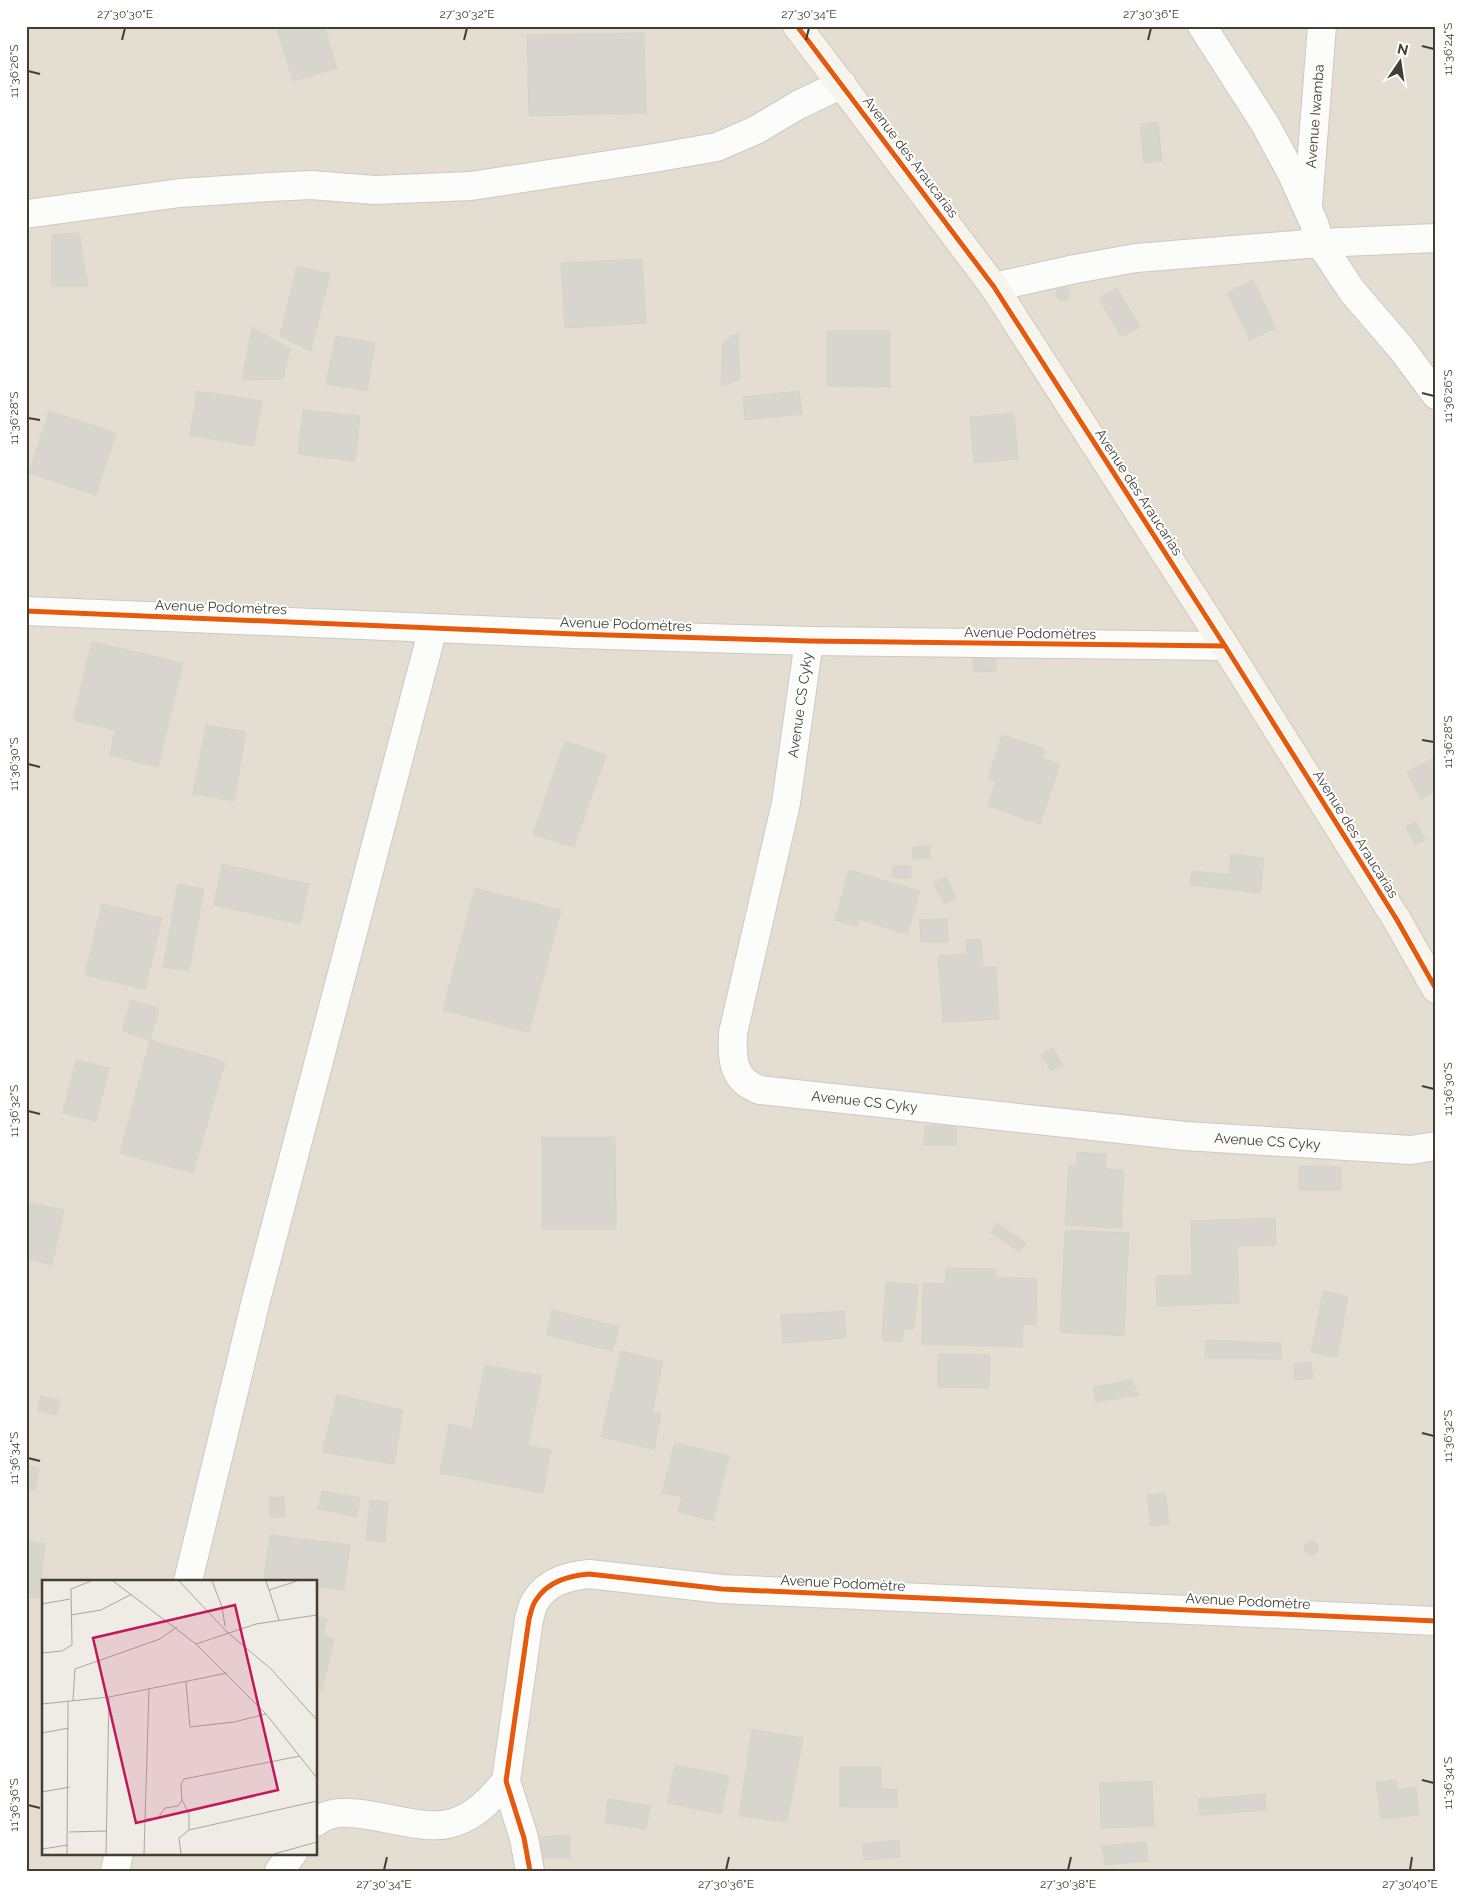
<svg xmlns="http://www.w3.org/2000/svg" width="1462" height="1897" viewBox="0 0 1462 1897" font-family="Raleway,sans-serif">
<rect width="100%" height="100%" fill="#eeece4"/>
<path fill="#e3ded1" fill-rule="evenodd" d="M26,26H1436V1871H26ZM44,1581H316V1853H44Z"/>
<path fill="#d7d5cd" stroke="#d6d3cb" d="M276,26H324L337,68L293,81Z
M644,33L646,113L529,116L527,35Z
M1158,122L1162,161L1144,163L1140,124Z
M79,233L88,286H52V235Z
M642,259L646,323L565,328L561,263Z
M297,266L330,274L311,351L280,336Z
M1253,280L1276,328L1250,340L1227,293Z
M1056 294a7 7 0 1 1 14 0a7 7 0 1 1-14 0Z
M1117,288L1140,327L1121,337L1099,298Z
M252,327L290,349L283,379L242,380Z
M827,331H890V387L827,386Z
M738,333L740,379L721,386L723,342Z
M336,336L375,343L367,391L326,384Z
M197,391L262,401L254,446L190,435Z
M799,391L802,414L745,420L743,397Z
M303,410L360,416L355,461L298,454Z
M49,411L116,433L96,495L29,473Z
M1014,413L1018,459L974,463L970,417Z
M92,642L183,663L158,767L110,755L115,730L73,720Z
M995,655L996,671L974,672L973,657Z
M206,725L246,732L234,801L193,794Z
M1002,735L1045,749L1042,758L1060,764L1040,824L988,806L996,781L988,778Z
M565,741L606,755L574,847L533,834Z
M1436,757V791L1421,799L1407,772Z
M1416,822L1425,840L1415,844L1406,827Z
M930,846V858L913,859V847Z
M1231,854L1264,858L1260,893L1190,885L1192,871L1229,875Z
M222,864L309,884L300,924L214,905Z
M893,866H911V878H892Z
M849,870L920,891L907,934L859,919L857,926L835,920Z
M946,877L956,897L944,904L934,884Z
M178,884L204,889L189,971L163,967Z
M475,888L561,910L529,1032L443,1010Z
M102,904L162,918L145,989L85,975Z
M947,919L948,942H921L920,920Z
M981,939L983,967H996L999,1019L943,1022L938,956L967,954L966,940Z
M131,1000L159,1009L150,1040L122,1031Z
M150,1040L225,1062L193,1173L120,1153Z
M1053,1048L1063,1065L1051,1071L1041,1055Z
M76,1060L109,1068L96,1121L63,1113Z
M925,1126H956V1145H924Z
M542,1137H615L616,1229H542Z
M1077,1152L1106,1154V1169L1124,1170L1121,1228L1065,1225L1069,1165L1076,1166Z
M1299,1166L1341,1167V1190H1299Z
M26,1202L64,1210L52,1265L26,1259Z
M1275,1218L1276,1245L1237,1246L1239,1303L1157,1306L1156,1276L1192,1275L1191,1221Z
M997,1223L1026,1243L1020,1252L991,1233Z
M1065,1230L1129,1233L1124,1336L1060,1332Z
M946,1268L996,1269L995,1277L1037,1279L1036,1325L1023,1324L1022,1347L922,1344L923,1283L946,1284Z
M886,1282L918,1285L914,1329H904L902,1342L882,1340Z
M1323,1291L1348,1296L1337,1357L1311,1352Z
M552,1310L619,1327L613,1351L546,1335Z
M844,1311L846,1338L783,1343L781,1315Z
M1206,1340L1281,1343V1359L1205,1358Z
M621,1351L663,1361L652,1412L661,1414L654,1449L601,1437Z
M938,1354L990,1355L989,1388L938,1387Z
M1311,1362L1313,1378L1295,1380L1294,1364Z
M485,1365L542,1376L528,1446L551,1450L543,1493L440,1473L449,1424L472,1429Z
M1132,1380L1138,1395L1096,1402L1093,1387Z
M337,1395L403,1410L394,1464L322,1452Z
M41,1396L60,1400L56,1415L37,1410Z
M675,1443L729,1456L713,1521L678,1512L682,1497L662,1493Z
M26,1465L39,1468L35,1490L26,1488Z
M322,1491L360,1498L357,1517L318,1509Z
M1165,1493L1169,1524L1151,1526L1147,1495Z
M269,1497H284L285,1517H270Z
M370,1500L388,1502L385,1542L366,1540Z
M270,1535L350,1545L344,1590L316,1587V1581L264,1580Z
M26,1541L45,1544L39,1598L26,1597Z
M1304 1548a7 7 0 1 1 14 0a7 7 0 1 1-14 0Z
M316,1616L327,1619L323,1636L334,1639L322,1690L316,1689Z
M752,1729L803,1738L787,1822L739,1816Z
M675,1765L729,1776L721,1814L667,1803Z
M840,1767H881V1789H897V1807H840Z
M1396,1780L1397,1789L1416,1787L1419,1815L1381,1819L1376,1782Z
M1152,1781L1154,1826L1101,1828L1100,1783Z
M1265,1794L1266,1810L1200,1815L1198,1799Z
M608,1799L650,1806L646,1829L605,1823Z
M570,1835V1858H538L540,1837Z
M899,1840L900,1857L864,1860L863,1844Z
M1146,1842L1148,1861L1105,1865L1102,1846Z"/>
<g fill="none" stroke-linecap="round" stroke-linejoin="round">
<defs>
<g id="street">
<path d="M1202,26L1265,124L1292,174L1314,223L1320,243L1352,291L1401,348L1436,395"/>
<path id="s1" d="M1308,204L1322,26"/>
<path d="M26,214L180,193L270,187L311,185L375,190L471,186L654,158L717,147L756,130L798,105L842,84"/>
<path d="M994,287L1075,269L1136,258L1320,243L1436,238"/>
<path d="M26,611L575,634L809,641L1225,646"/>
<path id="s2" d="M809,641L786,803L733,1033C732,1060 732,1080 760,1090L1185,1136L1411,1150L1436,1146"/>
<path d="M188,1581L256,1300L433,628"/>
<path d="M316,1822C346,1796 415,1835 452,1823C475,1817 492,1798 506,1781"/>
<path d="M115,1871L119,1853"/>
<path d="M279,1871L293,1853"/>
<path d="M530,1871L524,1838L506,1781L529,1619C531,1613 532,1605 536,1600C548,1581 569,1576 589,1574L722,1589L1436,1621"/>
</g>
<path id="secondary" d="M797,26L994,287L1225,646L1397,920L1436,989"/>
</defs>
<use href="#street" stroke="#ccc9c2" stroke-width="30"/>
<use href="#secondary" stroke="#cdc9bb" stroke-width="30"/>
<use href="#street" stroke="#fcfcfb" stroke-width="28"/>
<use href="#secondary" stroke="#f6f4ec" stroke-width="28"/>
<defs>
<path id="cycleway" d="M797,26L994,287L1225,646L1397,920L1436,989
M26,611L575,634L809,641L1225,646
M530,1871L524,1838L506,1781L529,1619C531,1613 532,1605 536,1600C548,1581 569,1576 589,1574L722,1589L1436,1621"/>
</defs>
<use href="#cycleway" stroke="#fff" stroke-width="8"/>
<use href="#cycleway" stroke="#e8590c" stroke-width="5"/>
</g>
<path fill="none" stroke="#433d32" stroke-width="2" d="M122,40L125,28M464,40L467,28M806,40L809,28M1148,40L1151,28M1422,46L1434,49M28,71L40,74M1422,393L1434,396M28,418L40,420M1422,740L1434,742M28,764L40,767M1422,1086L1434,1089M28,1111L40,1114M1422,1433L1434,1436M28,1458L40,1461M1422,1780L1434,1783M28,1805L40,1808M384,1870L387,1857M726,1870L729,1857M1068,1870L1071,1857M1410,1870L1412,1857"/>
<g text-anchor="middle" stroke-width="4" stroke-linejoin="round" paint-order="stroke">
<g font-size="14" fill="#433d32" stroke="#fff">
<text dy="5" stroke="none"><textPath href="#s1" startOffset="88">Avenue Iwamba</textPath></text>
<text transform="translate(911 157) rotate(53)" y="5">Avenue des Araucarias</text>
<text transform="translate(1139 492) rotate(57)" y="5">Avenue des Araucarias</text>
<text transform="translate(221 607) rotate(2)" y="5">Avenue Podomètres</text>
<text transform="translate(626 624) rotate(2)" y="5">Avenue Podomètres</text>
<text transform="translate(1030 633) rotate(1)" y="5">Avenue Podomètres</text>
<text transform="translate(800 705) rotate(-82)" y="5">Avenue CS Cyky</text>
<text transform="translate(1356 834) rotate(58)" y="5">Avenue des Araucarias</text>
<text dy="5" stroke="none"><textPath href="#s2" startOffset="574">Avenue CS Cyky</textPath></text>
<text dy="5" stroke="none"><textPath href="#s2" startOffset="979">Avenue CS Cyky</textPath></text>
<text transform="translate(843 1583) rotate(3)" y="5">Avenue Podomètre</text>
<text transform="translate(1248 1601) rotate(3)" y="5">Avenue Podomètre</text>
</g>
</g>
<g transform="translate(42 1580)">
<rect width="275" height="275" fill="#eeece4"/>
<path fill="none" stroke="#aaa69d" stroke-width="1" d="M71,1L154,64L224,134L275,198M137,1L185,52L229,89L275,140M170,1L180,27L183,46M224,1L237,40M227,10L255,1M0,24L28,19M29,35L59,30L90,14M154,64L214,44L275,35M0,73L20,71L30,65L29,9L49,1M144,102L148,147L192,142L224,134M31,121L33,89L118,59L135,47M0,124L67,117L185,93M0,153L27,148M0,212L28,207M104,239L116,238L123,228L136,226L140,220M147,250V234L140,220L139,204L142,199L258,176M27,252L65,251M0,269L26,265M25,274L26,122M64,274L67,117M102,274L107,109M139,274L137,258L147,250L275,221M232,274L275,262"/>
<path fill="#c2185b" fill-opacity="0.15" stroke="#c2185b" stroke-width="2.5" d="M193,25L236,210L94,243L51,58Z"/>
<rect width="275" height="275" fill="none" stroke="#433d32" stroke-width="2.5"/>
</g>
<rect width="1462" height="1897" fill="none" stroke="#ffffff" stroke-width="55"/>
<g transform="translate(1400 62) rotate(13)" stroke="#ffffff" stroke-width="4" paint-order="stroke">
<path d="M0-4L9 19L0 12L-9 19Z" fill="#433d32"/>
<text y="-8" font-size="14" font-weight="bold" text-anchor="middle" fill="#433d32">N</text>
</g>
<rect x="28" y="28" width="1406" height="1842" fill="none" stroke="#433d32" stroke-width="2"/>
<g font-size="12" text-anchor="middle" fill="#433d32">
<text x="125" y="18">27°30'30"E</text>
<text x="467" y="18">27°30'32"E</text>
<text x="809" y="18">27°30'34"E</text>
<text x="1151" y="18">27°30'36"E</text>
<text transform="translate(1448 49) rotate(-90)" y="4">11°36'24"S</text>
<text transform="translate(14 71) rotate(-90)" y="4">11°36'26"S</text>
<text transform="translate(1448 396) rotate(-90)" y="4">11°36'26"S</text>
<text transform="translate(14 418) rotate(-90)" y="4">11°36'28"S</text>
<text transform="translate(1448 742) rotate(-90)" y="4">11°36'28"S</text>
<text transform="translate(14 764) rotate(-90)" y="4">11°36'30"S</text>
<text transform="translate(1448 1089) rotate(-90)" y="4">11°36'30"S</text>
<text transform="translate(14 1111) rotate(-90)" y="4">11°36'32"S</text>
<text transform="translate(1448 1436) rotate(-90)" y="4">11°36'32"S</text>
<text transform="translate(14 1458) rotate(-90)" y="4">11°36'34"S</text>
<text transform="translate(1448 1783) rotate(-90)" y="4">11°36'34"S</text>
<text transform="translate(14 1805) rotate(-90)" y="4">11°36'36"S</text>
<text x="384" y="1888">27°30'34"E</text>
<text x="726" y="1888">27°30'36"E</text>
<text x="1068" y="1888">27°30'38"E</text>
<text x="1410" y="1888">27°30'40"E</text>
</g>
</svg>
